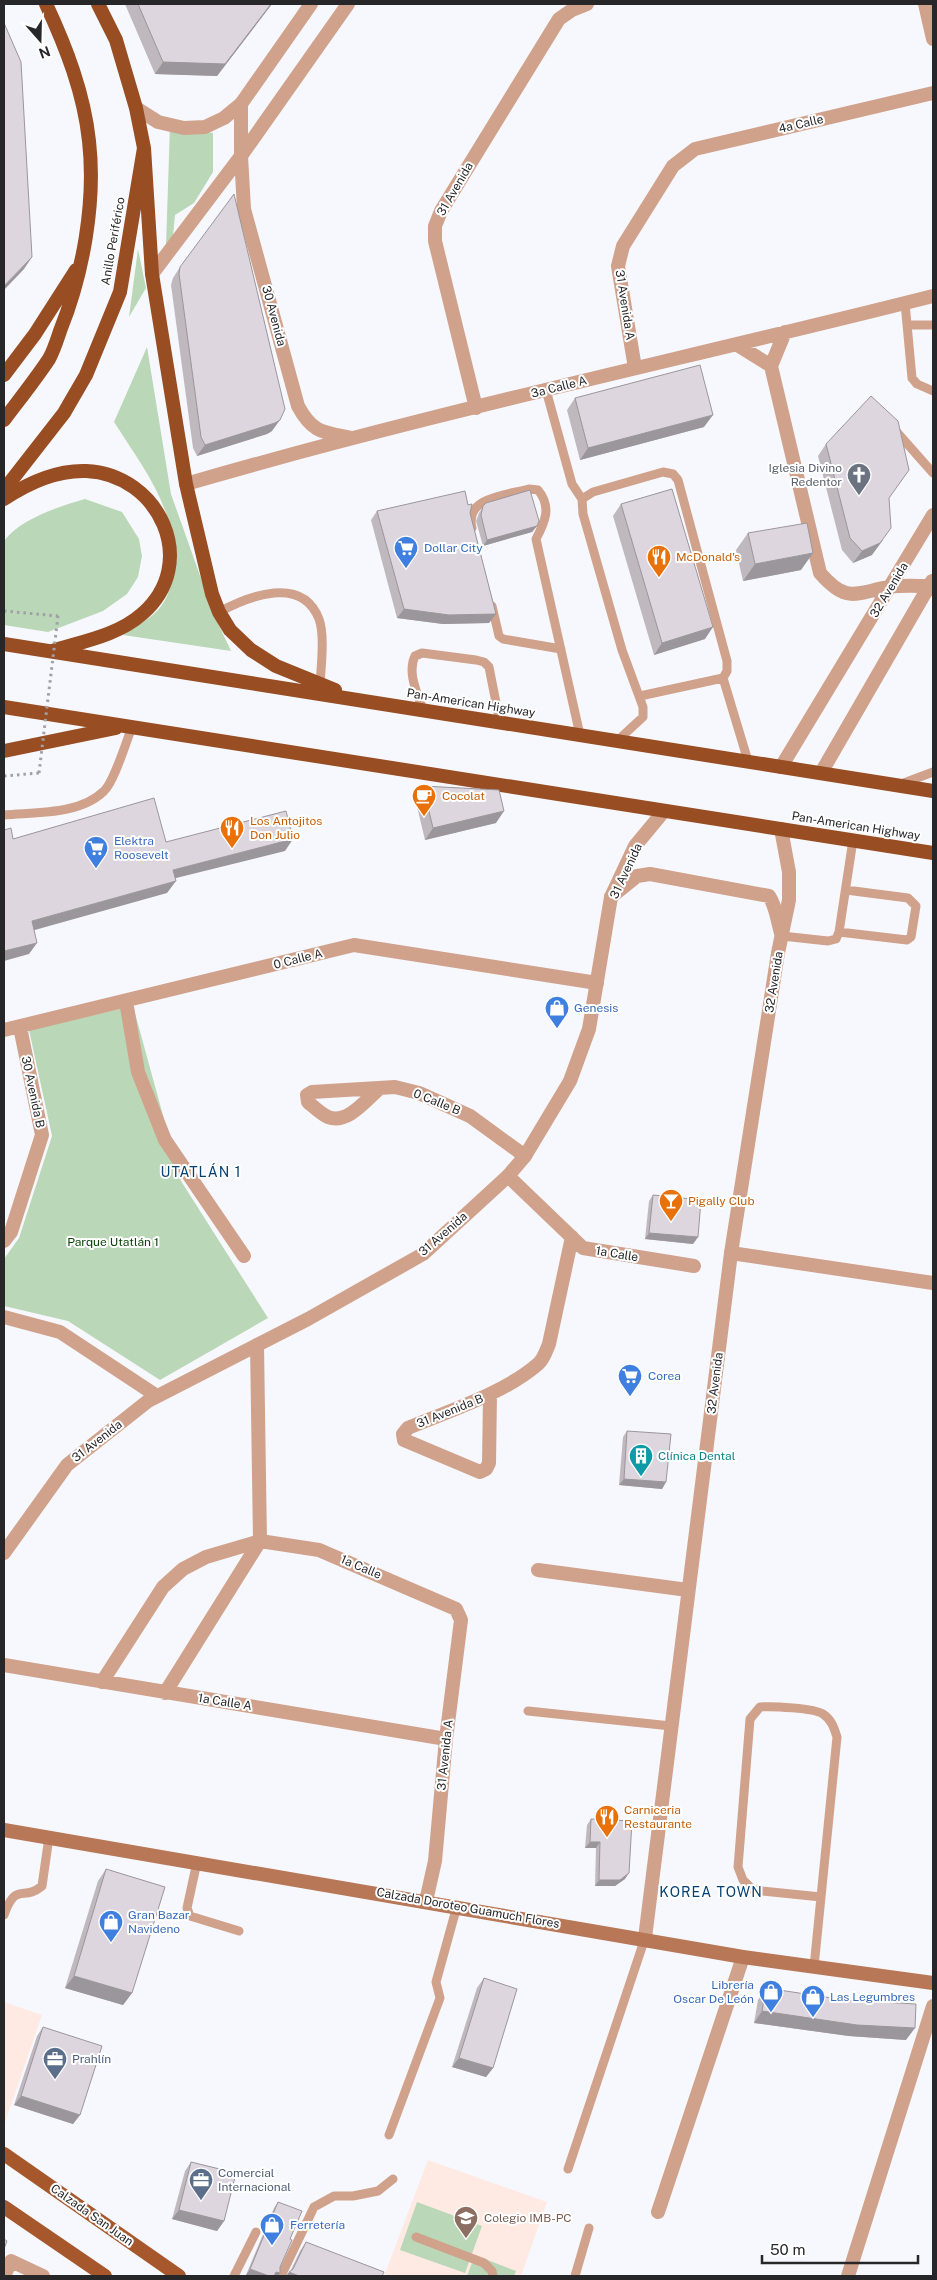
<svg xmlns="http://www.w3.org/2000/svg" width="937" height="2280" viewBox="0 0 937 2280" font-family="'Public Sans',sans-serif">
<rect width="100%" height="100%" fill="#f7f8fe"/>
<path fill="#feeae2" d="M4,2002L42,2015L5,2123L4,2122Z
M428,2160L547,2202L521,2276H384Z"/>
<path fill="#bad7b7" d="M170,125L213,133V172L194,203L175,215L173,236L166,246Z
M138,249L146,288L129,317Z
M147,347L171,494L214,615L231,651L123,635C134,627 149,620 158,610C168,599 171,587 173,572C180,513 144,469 114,422Z
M85,499L122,512L139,539L142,556L138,577L127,594L103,611L48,632L4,625V541C20,519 60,506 85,499Z
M133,1006L181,1181L268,1318L160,1380L68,1321L4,1306V1259L19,1238L52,1136L29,1030Z
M417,2202L482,2226L465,2273L400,2250Z
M475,2255L516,2271L514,2276H467Z"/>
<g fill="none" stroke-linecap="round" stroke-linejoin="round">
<path stroke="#a0a0a5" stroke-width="3" stroke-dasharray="2.5 4" stroke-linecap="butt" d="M4,611L58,616
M4,776L39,773"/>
<path stroke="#d0a28c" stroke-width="9" d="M905,303L912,378L917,384L933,391
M907,325H933
M546,390L572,484L582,499
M895,430L933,473
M472,528C464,497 507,495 529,489L538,490C552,507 545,522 536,539L580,735
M492,606L499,636L503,639L561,649
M219,612C249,596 302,575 319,619C325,635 321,667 320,685
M640,696L723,678
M423,710C417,693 407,672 415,656L422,653L476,660L484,662L489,667L500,723
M617,741L643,717V707L622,650L583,514L582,499L593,492L663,472L673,474L678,480L727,661V671L723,678L748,761
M901,784L933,772
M4,815C35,812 80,815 104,791C114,782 126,742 132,727
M839,932L907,940L911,937L916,906L908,898L846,890
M782,936L828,941L836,939L839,932L853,840
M528,1711L671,1726
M197,1862L187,1908L190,1916L239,1931
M4,1915C16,1881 23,1902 42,1886L49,1837
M814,1967L837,1737C834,1728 832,1720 823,1714C814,1708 772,1706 760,1707L750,1719L738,1867L743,1880L753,1890L821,1897
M389,2135L440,1998L436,1982L457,1906
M568,2169L645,1938
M416,2237L484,2263L492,2271L493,2276
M234,2276L256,2232
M281,2276L314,2207L334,2196H353L378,2191L393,2179
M575,2276L589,2228"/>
<path stroke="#d0a28c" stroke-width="14" d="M925,4L933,39
M241,104V156L244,209L298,406C313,434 324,432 352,438
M785,332L771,366L820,573C847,604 855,593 889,587C902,585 916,586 928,586L933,589
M736,344L771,366
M635,368L618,266L623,246L673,166L695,149L933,93
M476,408L435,241V226L441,211L559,19L572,10L587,4
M186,484C433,412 684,359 933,296
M781,767L933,515
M821,773L932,581
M611,897L637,876L650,874L769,896C777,908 777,922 782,936
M126,1001L138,1072L165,1140L244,1256
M4,1030L354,945L597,983
M379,1089C366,1100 347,1125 328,1117C321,1114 314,1107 308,1102L307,1095L312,1092L395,1087L419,1093L470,1116L525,1156
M508,1176L583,1248L694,1266
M4,1241L11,1232L42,1135L20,1027
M731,1253L933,1283
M4,1317L60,1332L157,1396
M490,1395L489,1463L486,1469L480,1472L404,1440L403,1434L408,1428C449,1411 505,1393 538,1364C544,1359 546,1351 549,1344L572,1237
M538,1570L688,1590
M4,1665L446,1739
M102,1682L163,1587L183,1569L206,1557L260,1541L319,1550L456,1609L461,1620L446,1739L435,1861L426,1901
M165,1693L260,1541L257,1345
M658,2212L743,1957
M4,2276L11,2261L43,2276
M848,2276L933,2006"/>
<path stroke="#d0a28c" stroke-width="14" d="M136,108L158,122L184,128L205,127L224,118L241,104L311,4
M152,274L241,156L348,4
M4,1553L67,1465L148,1401L308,1319L423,1254L508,1176L525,1156L570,1081L589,1029L611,897L635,846L664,811
M645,1938L731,1253L778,953L789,900V872L781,829"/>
<path stroke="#b87756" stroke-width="14" d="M4,1830L743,1957L933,1983"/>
<path stroke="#a6572c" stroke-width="14" d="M4,2154L179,2276
M4,2207L105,2276"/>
<path stroke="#984d22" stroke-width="14" d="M144,148L152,274L186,484L212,594L219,612L230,630L251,650L276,666L335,690
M4,375L35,334L76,270
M4,420C19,400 35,380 49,359C54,350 57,340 60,331C83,274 96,202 89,141C84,93 66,47 46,4
M4,490L64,413L86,375L120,292L144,148L136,108L116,40L98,4
M4,499C28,483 56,470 86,471C159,474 201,563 142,614C118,635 85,641 55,650
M4,644L933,791
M4,707L933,853
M4,751L116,728"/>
<path stroke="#a0a0a5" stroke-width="3" stroke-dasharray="2.5 4" stroke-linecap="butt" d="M39,773L58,616"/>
</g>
<path fill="#bfb8bf" d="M125,4H272L217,76L155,74Z
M180,267L272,431L267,434L197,456L193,448L171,285L173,278Z
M575,398L704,427L580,460L567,410Z
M826,444L889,499L872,555L853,563L842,550L818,456Z
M486,503L537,526L532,532L483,546L476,521L479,513Z
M621,504L705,639L654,655L613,516Z
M377,511L470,513L496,614L489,623L443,624L397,618L371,520Z
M748,533L801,570L743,581L736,550Z
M423,786L496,823L425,840L415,798Z
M653,1195L698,1237L693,1244L645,1239L649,1201Z
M627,1431L666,1482L662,1489L619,1485L623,1437Z
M591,1819L625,1879L615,1886H595L596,1848H585L587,1825Z
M106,1869L132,1993L123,2005L65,1988L98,1881Z
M484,1978L493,2068L486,2077L452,2067L477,1988Z
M766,1988L906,2040L849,2036L754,2023L758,2000Z
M43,2027L80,2115L73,2124L14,2105L37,2036Z
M191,2162L224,2221L217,2231L172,2219L185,2171Z
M278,2202L290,2239L280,2267V2273L278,2276H249L246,2275L274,2208Z
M306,2242L382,2276H286L290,2272L300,2251Z"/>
<path fill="#9b969b" d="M271,4H272L217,76L155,74L163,62Z
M32,257L24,269L4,290V286Z
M713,415L704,427L580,460L588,448Z
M280,420L272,431L267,434L197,456L205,445Z
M537,526L532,532L483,546L487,540Z
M883,540L872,555L853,563L862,551Z
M813,553L801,570L743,581L755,564Z
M404,609L496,614L489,623L443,624L397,618Z
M713,627L705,639L654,655L662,643Z
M504,811L496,823L425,840L433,828Z
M293,839L285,851L164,881L173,870Z
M176,881L167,893L24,933L32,921Z
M37,943L29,954L4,961V951Z
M649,1233L698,1237L693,1244L645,1239Z
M624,1479L666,1482L662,1489L619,1485Z
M590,1842H600L596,1848H585Z
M629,1873L625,1879L615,1886H595L599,1880Z
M74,1976L132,1993L123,2005L65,1988Z
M762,2011L915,2028L906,2040L849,2036L754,2023Z
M459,2058L493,2068L486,2077L452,2067Z
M21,2096L80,2115L73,2124L14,2105Z
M179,2210L224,2221L217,2231L172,2219Z
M250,2269L269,2276H249L246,2275Z
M276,2272L280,2273L278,2276H273Z
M289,2272L299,2276H286Z"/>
<path fill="#ded6de" stroke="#9b969b" d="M138,4H271L225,64L163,62Z
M4,23L21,62L32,257L4,286Z
M234,194L285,409L280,420L275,423L205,445L201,437L179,274L180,267Z
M700,365L713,415L588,448L575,398Z
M871,396L898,421L909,470L889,498L891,528L880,543L862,551L850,538L826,444Z
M672,489L713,627L662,643L621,504Z
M530,490L539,521L537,526L487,540L481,515L483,506L486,503Z
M465,491L468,505L472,504L470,513L496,614L449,615L404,609L377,511Z
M807,523L813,553L755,564L748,533Z
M423,786L499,790L504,811L433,828Z
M154,798L166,842L286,811L293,839L173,870L176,881L32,921L37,943L4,951V830L11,828L13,839Z
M653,1195L701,1200L698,1237L649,1233Z
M627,1431L671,1434L666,1482L624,1479Z
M591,1819L632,1821L629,1873L620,1880H599L600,1842H590Z
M106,1869L165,1887L132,1993L74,1976Z
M484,1978L517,1989L493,2068L459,2058Z
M766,1988L845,2000L916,2004L915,2028L857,2025L762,2011Z
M43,2027L102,2046L80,2115L21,2096Z
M191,2162L236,2173L224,2221L179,2210Z
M278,2202L302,2211L290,2239L292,2240L280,2267V2273L276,2272L274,2276H269L250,2269Z
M4,2239L7,2241L4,2249Z
M306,2242L384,2272L382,2276H299L289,2272L293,2269Z"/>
<defs>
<symbol id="church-pin" viewBox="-11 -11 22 30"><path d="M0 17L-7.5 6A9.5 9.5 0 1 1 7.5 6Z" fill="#6b7280" stroke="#fff"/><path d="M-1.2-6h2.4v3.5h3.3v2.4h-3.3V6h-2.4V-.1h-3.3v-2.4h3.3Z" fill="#fff"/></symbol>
<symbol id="supermarket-pin" viewBox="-11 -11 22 30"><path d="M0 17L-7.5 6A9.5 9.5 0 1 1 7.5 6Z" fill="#3f7fe0" stroke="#fff"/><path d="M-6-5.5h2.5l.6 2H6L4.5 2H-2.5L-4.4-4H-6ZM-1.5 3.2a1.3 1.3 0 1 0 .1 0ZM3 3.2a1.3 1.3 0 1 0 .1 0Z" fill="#fff"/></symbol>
<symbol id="restaurant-pin" viewBox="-11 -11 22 30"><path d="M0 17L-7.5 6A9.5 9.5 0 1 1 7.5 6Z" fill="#e8710a" stroke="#fff"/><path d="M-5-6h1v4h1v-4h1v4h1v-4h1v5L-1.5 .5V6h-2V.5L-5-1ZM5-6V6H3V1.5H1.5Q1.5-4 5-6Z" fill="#fff"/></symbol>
<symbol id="cafe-pin" viewBox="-11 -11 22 30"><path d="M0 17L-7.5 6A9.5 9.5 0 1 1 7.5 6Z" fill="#e8710a" stroke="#fff"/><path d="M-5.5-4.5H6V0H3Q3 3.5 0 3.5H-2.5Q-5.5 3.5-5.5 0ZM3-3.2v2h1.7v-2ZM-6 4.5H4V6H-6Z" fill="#fff"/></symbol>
<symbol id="shop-pin" viewBox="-11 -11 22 30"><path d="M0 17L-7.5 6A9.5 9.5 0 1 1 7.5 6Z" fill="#3f7fe0" stroke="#fff"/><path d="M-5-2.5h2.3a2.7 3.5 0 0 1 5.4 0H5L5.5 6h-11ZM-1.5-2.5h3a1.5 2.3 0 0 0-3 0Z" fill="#fff"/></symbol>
<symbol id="bar-pin" viewBox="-11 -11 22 30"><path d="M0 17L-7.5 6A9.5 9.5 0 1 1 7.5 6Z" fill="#e8710a" stroke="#fff"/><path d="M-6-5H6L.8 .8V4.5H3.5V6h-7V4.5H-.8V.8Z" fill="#fff"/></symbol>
<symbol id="building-pin" viewBox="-11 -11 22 30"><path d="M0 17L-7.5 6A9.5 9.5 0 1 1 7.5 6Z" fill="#0f9aa8" stroke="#fff"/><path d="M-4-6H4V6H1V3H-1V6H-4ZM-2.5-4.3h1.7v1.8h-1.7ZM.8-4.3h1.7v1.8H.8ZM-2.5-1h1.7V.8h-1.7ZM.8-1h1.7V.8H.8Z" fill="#fff"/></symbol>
<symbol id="office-pin" viewBox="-11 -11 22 30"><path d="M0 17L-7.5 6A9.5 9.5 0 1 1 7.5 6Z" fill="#5c6f8a" stroke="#fff"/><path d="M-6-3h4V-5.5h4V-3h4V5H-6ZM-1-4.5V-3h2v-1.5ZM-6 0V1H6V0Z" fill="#fff"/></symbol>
<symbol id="school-pin" viewBox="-11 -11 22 30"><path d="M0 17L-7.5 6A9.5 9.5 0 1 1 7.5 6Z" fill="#8d6e63" stroke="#fff"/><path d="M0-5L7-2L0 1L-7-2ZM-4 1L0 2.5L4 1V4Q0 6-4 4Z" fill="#fff"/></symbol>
</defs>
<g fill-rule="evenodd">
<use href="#church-pin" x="845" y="461" width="28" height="38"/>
<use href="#supermarket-pin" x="392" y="534" width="28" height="38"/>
<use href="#restaurant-pin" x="645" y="543" width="28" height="38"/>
<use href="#cafe-pin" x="410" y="782" width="28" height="38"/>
<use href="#restaurant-pin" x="218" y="814" width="28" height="38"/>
<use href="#supermarket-pin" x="82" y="834" width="28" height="38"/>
<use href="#shop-pin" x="543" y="994" width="28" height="38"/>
<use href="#bar-pin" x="657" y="1187" width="28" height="38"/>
<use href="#supermarket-pin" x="616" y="1362" width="28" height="38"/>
<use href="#building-pin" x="627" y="1442" width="28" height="38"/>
<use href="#restaurant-pin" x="593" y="1803" width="28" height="38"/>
<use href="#shop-pin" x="97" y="1908" width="28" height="38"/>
<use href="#shop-pin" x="757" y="1978" width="28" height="38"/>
<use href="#shop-pin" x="799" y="1983" width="28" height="38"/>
<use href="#office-pin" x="41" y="2045" width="28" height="38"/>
<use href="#office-pin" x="187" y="2166" width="28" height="38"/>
<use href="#school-pin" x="452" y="2204" width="28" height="38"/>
<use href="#shop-pin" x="258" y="2211" width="28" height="38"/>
</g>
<g text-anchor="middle" stroke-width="4" stroke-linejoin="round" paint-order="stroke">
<g font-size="12" fill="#27272a" stroke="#fff">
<text transform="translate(801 124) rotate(-13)" y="4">4a Calle</text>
<text transform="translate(455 189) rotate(-60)" y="4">31 Avenida</text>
<text transform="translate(113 241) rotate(-80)" y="4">Anillo Periférico</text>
<text transform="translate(625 305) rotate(81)" y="4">31 Avenida A</text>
<text transform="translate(274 316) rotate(75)" y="4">30 Avenida</text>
<text transform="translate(559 387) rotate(-14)" y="4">3a Calle A</text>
<text transform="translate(889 590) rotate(-59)" y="4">32 Avenida</text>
<text transform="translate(471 703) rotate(9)" y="4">Pan-American Highway</text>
<text transform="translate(856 826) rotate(9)" y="4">Pan-American Highway</text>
<text transform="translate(626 871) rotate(-65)" y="4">31 Avenida</text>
<text transform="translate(298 959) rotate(-14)" y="4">0 Calle A</text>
<text transform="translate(774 982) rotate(-81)" y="4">32 Avenida</text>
<text transform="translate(33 1092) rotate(78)" y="4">30 Avenida B</text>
<text transform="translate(437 1102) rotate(22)" y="4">0 Calle B</text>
<text transform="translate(443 1234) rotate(-41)" y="4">31 Avenida</text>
<text transform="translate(617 1254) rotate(9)" y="4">1a Calle</text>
<text transform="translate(715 1383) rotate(-83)" y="4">32 Avenida</text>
<text transform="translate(450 1411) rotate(-22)" y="4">31 Avenida B</text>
<text transform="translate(97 1441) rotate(-38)" y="4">31 Avenida</text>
<text transform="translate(361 1567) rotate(23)" y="4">1a Calle</text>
<text transform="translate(225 1702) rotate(9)" y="4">1a Calle A</text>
<text transform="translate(445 1755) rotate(-84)" y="4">31 Avenida A</text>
<text transform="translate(468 1908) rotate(10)" y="4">Calzada Doroteo Guamuch Flores</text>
<text transform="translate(92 2215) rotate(35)" y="4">Calzada San Juan</text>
</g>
<g font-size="12" fill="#5b616d" stroke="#fff" text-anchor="end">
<text x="842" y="472">Iglesia Divino<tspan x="842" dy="14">Redentor</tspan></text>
</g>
<g font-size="12" fill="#366cbe" stroke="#fff" text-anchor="start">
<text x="424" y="552">Dollar City</text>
<text x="114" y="845">Elektra<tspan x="114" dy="14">Roosevelt</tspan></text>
<text x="574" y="1012">Genesis</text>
<text x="648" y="1380">Corea</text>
<text x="128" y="1919">Gran Bazar<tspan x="128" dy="14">Navideno</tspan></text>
<text x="754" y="1989" text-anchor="end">Librería<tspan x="754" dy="14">Oscar De León</tspan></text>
<text x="830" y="2001">Las Legumbres</text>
<text x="290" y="2229">Ferretería</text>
</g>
<g font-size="12" fill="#c56008" stroke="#fff" text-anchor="start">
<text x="676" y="561">McDonald's</text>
<text x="442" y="800">Cocolat</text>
<text x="250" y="825">Los Antojitos<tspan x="250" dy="14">Don Julio</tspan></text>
<text x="688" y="1205">Pigally Club</text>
<text x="624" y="1814">Carniceria<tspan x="624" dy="14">Restaurante</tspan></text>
</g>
<g font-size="12" fill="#094606" stroke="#fff">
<text x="113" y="1246">Parque Utatlán 1</text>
</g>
<g font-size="12" fill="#0d838f" stroke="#fff" text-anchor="start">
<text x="658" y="1460">Clínica Dental</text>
</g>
<g font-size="12" fill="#4e5e75" stroke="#fff" text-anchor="start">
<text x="72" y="2063">Prahlín</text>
<text x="218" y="2177">Comercial<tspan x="218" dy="14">Internacional</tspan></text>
</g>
<g font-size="12" fill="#785e54" stroke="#fff" text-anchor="start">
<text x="484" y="2222">Colegio IMB-PC</text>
</g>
<g font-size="14" letter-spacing="1" fill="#064171" stroke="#fff">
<text x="201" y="1177">UTATLÁN 1</text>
<text x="711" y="1897">KOREA TOWN</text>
</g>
</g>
<rect width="937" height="2280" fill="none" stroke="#27272a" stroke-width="10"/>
<g transform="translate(40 40) rotate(160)" stroke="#ffffff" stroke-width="4" paint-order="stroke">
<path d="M0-4L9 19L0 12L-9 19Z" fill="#27272a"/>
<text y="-8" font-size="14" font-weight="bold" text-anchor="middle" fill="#27272a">N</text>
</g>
<path d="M762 2255v8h156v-8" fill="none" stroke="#27272a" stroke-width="2.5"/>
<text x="770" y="2255" font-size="15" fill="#27272a" stroke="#ffffff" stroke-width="4" paint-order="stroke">50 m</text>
</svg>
